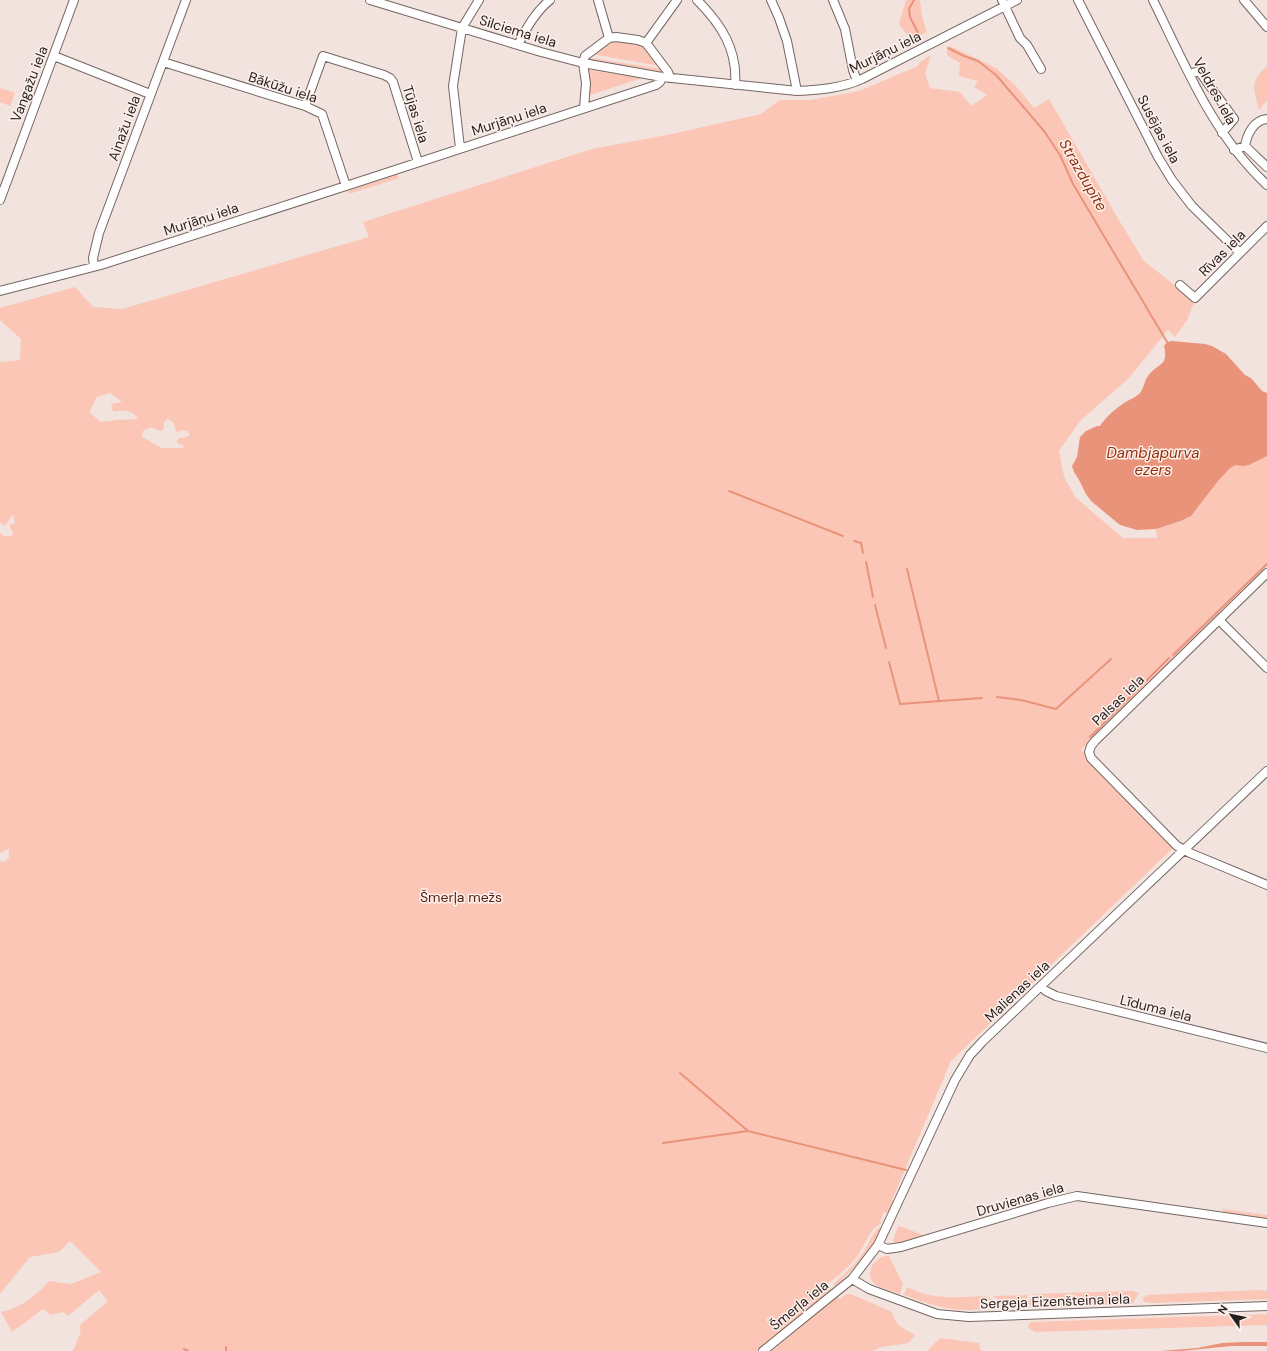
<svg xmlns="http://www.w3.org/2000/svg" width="1267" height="1351" viewBox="0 0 1267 1351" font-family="'DM Sans',sans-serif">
<rect width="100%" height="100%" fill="#f3e3de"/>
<path fill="#fbc6b5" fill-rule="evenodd" d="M906,0H920L922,16L927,32L911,40L899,24Z
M615,40L642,44L660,66L592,54L605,45Z
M950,46L996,68L1016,86L1034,108L1049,99L1123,227L1144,261L1190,297L1194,303L1187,320L1175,337L1168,330L1129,378L1080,421L1059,451L1064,476L1075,497L1123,538H1157L1156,529C1166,525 1182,523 1190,516C1202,506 1221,469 1235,465C1240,464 1245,466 1250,464C1256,462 1261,458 1267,456V565L1081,750L1175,846L951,1061L892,1200L894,1201L887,1213L884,1212L880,1221L882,1222C879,1226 874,1227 871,1232C865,1241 862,1251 855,1259C843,1273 828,1283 814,1295L817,1298L830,1288L831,1290L757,1351H73L81,1331L79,1326L108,1301L99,1290L68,1316L64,1312L50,1315L43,1309L12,1332L1,1312C20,1308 36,1296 49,1281L71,1284L101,1272L70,1241L59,1252L30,1257L0,1294V861L4,862L9,858V849L0,853V533L4,536H12V533H14L10,528V524H15L13,514L5,526L0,522V362L20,360L21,339L0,320V308L75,287L93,307L122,309L369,237L363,222L592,149L672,134L761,114L780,100H811L859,91L918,66L920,62L931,55L925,74L930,88L960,92L971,106L987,95L974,87L978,81L959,76L960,63L947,55V49ZM110,393L122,402L111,404L113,411C124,411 131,408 138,419L118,420L101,422L89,412L97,397ZM168,419L173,422L177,432L183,430L187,431L190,435L186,437L179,438L177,440V443L184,446L183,448H162L142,437L143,431C153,424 152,429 162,431L164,428V422Z
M590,58L663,69V72L588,60Z
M1267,66V100L1259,110C1254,89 1249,82 1267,66Z
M589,70L642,78L590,95L587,72Z
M0,88L15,93L10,106L0,102Z
M395,175H398L399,178L349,194L348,191Z
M1223,1209L1267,1215V1220L1223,1213Z
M900,1226L923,1235L925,1237L897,1243L894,1242L893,1240L898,1227Z
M880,1227L882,1228C871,1251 854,1269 835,1286L833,1284C843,1275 855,1265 863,1253C869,1244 871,1234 880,1227Z
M885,1256H889L903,1284L900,1294C892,1291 883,1289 876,1285C867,1279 869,1266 877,1260C879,1258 883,1257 885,1256Z
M907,1287C935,1301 957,1297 987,1296L998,1305C989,1307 979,1310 970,1310C947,1311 925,1303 904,1295Z
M1258,1290L1267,1291V1299L1152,1303L1145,1302L1143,1301V1298L1147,1295Z
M1133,1291L1139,1293L1133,1303L1131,1304L1042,1307L1027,1304L1033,1294Z
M846,1294H851L892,1312C895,1326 904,1328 915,1335L909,1343L881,1347L873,1351H772L837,1296L840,1299Z
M1028,1295L1025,1301L1001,1302L993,1296Z
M1267,1314V1325L1035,1332L1028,1328L1029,1324L1031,1322Z
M940,1338L979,1343L981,1351H927Z"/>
<path fill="#e9947a" d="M1172,341L1205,344L1212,346L1226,354L1245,375L1251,378L1262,391L1267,393V456L1249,465L1243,466L1235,465L1229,469L1218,481L1191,516L1181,521L1156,529L1137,530L1120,525L1091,501L1086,494L1079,480L1074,472L1072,466L1077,457L1080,437L1086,431L1097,426H1100C1105,418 1115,409 1124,403C1129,400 1136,397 1140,393C1144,388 1144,381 1148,376C1157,363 1169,367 1164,346L1167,342Z
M1244,1342H1267V1346H1232L1181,1351H1161L1197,1348L1222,1343Z"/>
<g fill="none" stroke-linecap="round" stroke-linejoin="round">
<path stroke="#e9947a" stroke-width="2" d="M914,0L909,9L910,17L918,33
M948,48L964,56L978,61L996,75L1044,131L1060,155L1073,184L1167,342
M729,491L843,536
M854,541L861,543L863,553
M866,562L873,597
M907,569L939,701
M875,605L886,648
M1173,655L1267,564
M889,662L900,704L982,698
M997,697L1021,700L1056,709L1111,659
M1090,737L1169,658
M680,1073L748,1131L906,1170
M663,1143L748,1131
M184,1349L188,1351
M226,1351V1347"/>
<defs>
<path id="minor" d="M370,0L541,52L583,63L662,77L797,91C820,90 842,88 862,79L1017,0
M598,0L609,38
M697,0C721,24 738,50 735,85
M771,0L779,18L787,41L797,91
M833,0L845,29L853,70L857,81
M1002,0L1020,38L1027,45L1041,69
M1078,0L1158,157L1172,180L1192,206L1240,253
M1153,0C1185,65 1213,135 1267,185
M1244,0L1267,27
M646,43L677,0
M518,45C526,28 535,12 550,0
M54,56L150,94
M163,62L305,106L322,114L346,186
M1190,74L1199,71L1234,119L1222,133
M305,106L323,56L384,75L390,78L393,82L418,162
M584,108L586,83L583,63L585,56L609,38L616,37L638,40L646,43L668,72L670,78
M1245,146C1247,134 1254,120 1267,119
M460,148L453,86L462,28L479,0
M1234,150L1245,146L1267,167
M0,200L74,0
M94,266L93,258L99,233L186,0
M1180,285L1195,298L1267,226
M0,291L101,265L346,186L656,85L660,82L662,77
M1267,573L1095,741L1091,746L1089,752L1091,758L1177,846L1190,853L1267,885
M1219,620L1267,668
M1041,986L1046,991L1056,996L1267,1048
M878,1245L887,1249L901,1247L1048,1203L1077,1196L1267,1223
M852,1279L869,1289L937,1314L969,1317L1267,1306
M763,1351L852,1279L878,1245L955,1080L970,1055L983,1041L1267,771"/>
</defs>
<use href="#minor" stroke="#746661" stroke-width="10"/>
<use href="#minor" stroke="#fff" stroke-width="8"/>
</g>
<g text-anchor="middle" stroke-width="3" stroke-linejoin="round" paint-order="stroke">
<g font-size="14" fill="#241e1c" stroke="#fef1ed">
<text transform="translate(518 31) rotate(17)" y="5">Silciema iela</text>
<text transform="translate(885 52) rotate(-26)" y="5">Murjāņu iela</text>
<text transform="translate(29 84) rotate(-69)" y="5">Vangažu iela</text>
<text transform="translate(283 87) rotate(18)" y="5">Bākūžu iela</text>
<text transform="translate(1215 91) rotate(61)" y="5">Veldres iela</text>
<text transform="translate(416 114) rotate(73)" y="5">Tūjas iela</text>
<text transform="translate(509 119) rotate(-18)" y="5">Murjāņu iela</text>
<text transform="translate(124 128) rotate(-70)" y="5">Ainažu iela</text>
<text transform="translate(1159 129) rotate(62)" y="5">Susējas iela</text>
<text transform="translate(201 219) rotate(-18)" y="5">Murjāņu iela</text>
<text transform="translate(1222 253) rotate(-45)" y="5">Rīvas iela</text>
<text transform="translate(1118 700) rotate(-44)" y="5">Palsas iela</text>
<text transform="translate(1017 991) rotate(-43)" y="5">Malienas iela</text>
<text transform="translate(1156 1008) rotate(14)" y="5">Līduma iela</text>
<text transform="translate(1020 1199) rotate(-16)" y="5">Druvienas iela</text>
<text transform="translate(1055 1301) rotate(-2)" y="5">Sergeja Eizenšteina iela</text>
<text transform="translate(799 1305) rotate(-39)" y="5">Šmerļa iela</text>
</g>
<g font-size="14" fill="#541f0e" stroke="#fef1ed">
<text x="461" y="902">Šmerļa mežs</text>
</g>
<g font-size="15" font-style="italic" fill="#93300b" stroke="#fef1ed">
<text transform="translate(1083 175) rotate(60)" y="5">Strazdupīte</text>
<text x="1153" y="458">Dambjapurva<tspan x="1153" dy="17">ezers</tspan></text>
</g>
</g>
<g transform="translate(1231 1315) rotate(303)" stroke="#fef1ed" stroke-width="3" paint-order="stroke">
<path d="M0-3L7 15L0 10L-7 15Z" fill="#241e1c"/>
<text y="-6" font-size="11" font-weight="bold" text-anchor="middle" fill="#241e1c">N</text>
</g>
</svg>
